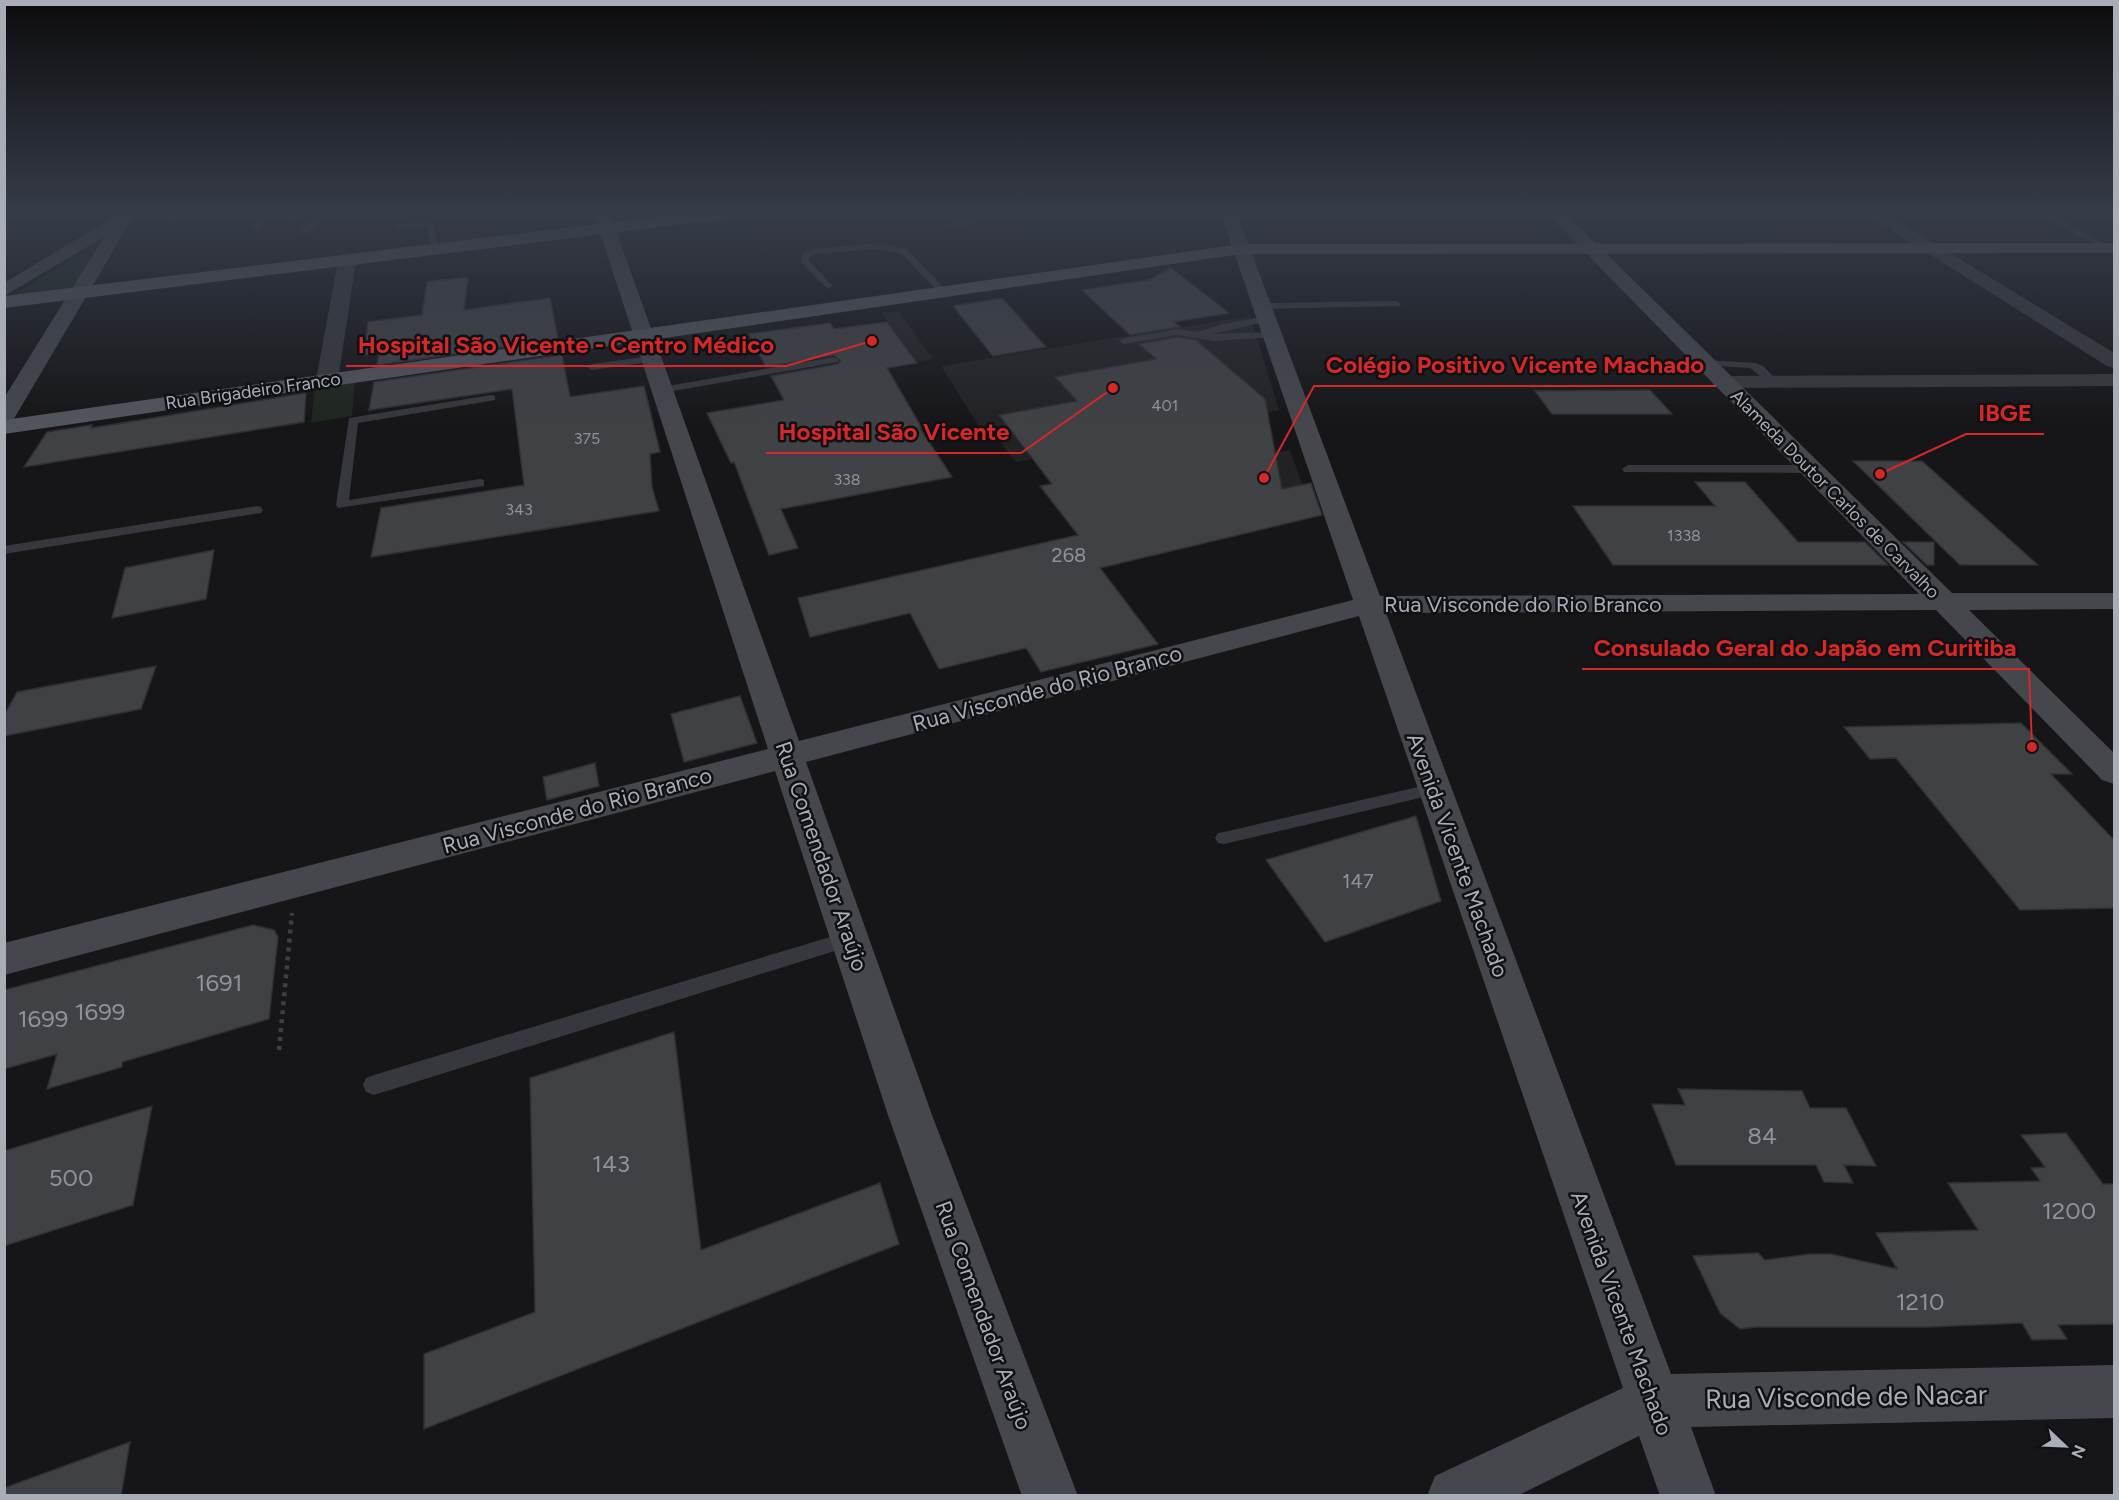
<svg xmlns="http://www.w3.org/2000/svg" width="2119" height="1500" viewBox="0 0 2119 1500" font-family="Figtree,sans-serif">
<rect width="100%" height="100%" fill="#161618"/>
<path fill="#222225" d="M936,215H1046L949,227Z
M898,311L933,359L917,362L882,313Z
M1250,316L1279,410L1016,462L991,431L983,433L941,366Z
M1290,450L1305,492L1257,504L1211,464Z"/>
<path fill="#1e261f" d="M96,245L73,290L8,298Z
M355,380L352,416L311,423L315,386Z"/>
<path fill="#404145" stroke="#303034" stroke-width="1.5" d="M1171,268L1229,313L1174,322L1180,327L1130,335L1082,290L1149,280Z
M468,277L464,310L550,298L558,339L377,365L379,353L364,355L368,322L422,315L427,282Z
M997,299H1003L1046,347L993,356L953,306Z
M887,322L917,363L887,368L922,428H920L952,477L781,509L798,548L769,555L734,462L731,463L707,413L784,400L771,376L838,364L841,361L834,355L766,367L749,334L830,323L834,329Z
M1178,337L1196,340L1265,399L1282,489L1311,483L1322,515L1100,568L1158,644L1041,672L1026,648L939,669L910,613L810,637L798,598L1078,535L1040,486L1052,484L999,415L1077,401L1055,377L1156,359L1139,344Z
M562,355L570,397L644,386L660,452L650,454L652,487L659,511L371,557L381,508L524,485L512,389L369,410L374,382Z
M1650,390L1672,414H1552L1535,391Z
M306,393L304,422L24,467L47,432L92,425L91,428Z
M1853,461H1922L2038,565H1960Z
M1695,482H1745L1798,542H1865L1888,565H1613L1573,506H1715Z
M1903,542H1934V565H1927Z
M214,550L206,599L112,618L125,568Z
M156,666L141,709L4,736V716L17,692Z
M740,696L757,743L684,762L671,714Z
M2021,723L2072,774H2051L2115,841V908L2020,910L1896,758L1870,759L1844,727Z
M595,763L599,786L547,800L543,777Z
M1416,816L1441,901L1325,942L1266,860Z
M253,925L274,930L278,937L269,1019L122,1062V1067L47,1089L57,1054L4,1069V990Z
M674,1032L701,1250L880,1183L899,1244L424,1429V1354L535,1312L530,1078Z
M1678,1089L1802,1091L1810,1108H1846L1876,1166L1844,1165L1853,1183L1824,1182L1816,1165H1676L1652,1104L1685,1105Z
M152,1106L133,1205L4,1246V1151Z
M2066,1133L2103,1184H2115V1324L2058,1325L2067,1339L2032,1340L2022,1323L1930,1327H1756L1740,1329L1720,1313L1693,1256L1758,1253L1765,1260L1810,1254H1831L1897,1269L1876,1233L1978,1230L1948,1183L2040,1181L2031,1168L2045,1167L2021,1135Z
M130,1442L121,1496H4V1488Z"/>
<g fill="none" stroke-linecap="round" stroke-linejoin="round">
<path stroke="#3d3f44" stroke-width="4.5" stroke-dasharray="4 5" stroke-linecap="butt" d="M279,1050L292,913"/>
<path fill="#37383d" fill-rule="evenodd" d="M194,214H241L163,221L159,219L163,217Z
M262,214H271L259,229H253L252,227Z
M293,214H303L292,223H286V219Z
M320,214H329L308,233H302V229Z
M2038,214H2049L2113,248L2106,250Z
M433,223L440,250L436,253L432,250L427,228H399L395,226L399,224Z
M877,243L907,249L946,290V294H940L901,253L877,249L815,254L809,257V261L833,286L828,289L801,262L802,254L813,249Z
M1396,301L1401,304L1399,306L1262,309L1257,306L1262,303Z
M1267,316L1270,317V321L1211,334L1272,332L1276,333V337L1214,341L1178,335L1124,344L1119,341L1124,338L1178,329L1198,332L1223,324Z
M651,356L656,359L655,361L592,370L587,367L592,364Z
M834,357L839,360L838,362L662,393L657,390L662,387Z
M1705,360L1756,363L1763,366L1778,381L1773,384L1769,383L1750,368L1701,365V361Z
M491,395L495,396V400L358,423L349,500L480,479L484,480V486L338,508L336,505L349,418Z
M1628,465H1810L1816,469L1810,473L1624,472L1622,469Z
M257,506L261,507L263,510L261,513L4,554V546Z
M1435,783L1441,785L1444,789L1441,793L1224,844L1218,843L1215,838L1218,833L1224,832Z
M850,931L857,934L860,939L857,944L374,1095L366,1092L363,1085L366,1078L374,1075Z"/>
<path fill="#37383d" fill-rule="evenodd" d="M1866,214H1886L2114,353V368L2107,366Z
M347,256L353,257L356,261L338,380L335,385L327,386L319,385L316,380L338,261L341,257Z
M2114,374V386L1723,388L1715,387L1712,382L1715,377L1723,376Z"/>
<path fill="#45474d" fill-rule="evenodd" d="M119,214H131L133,217L15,417L12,422L4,424V398L104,237L4,296V283Z
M594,214H610L799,741L1353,600L1221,214H1237L1380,596L1919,594L1548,214H1566L1952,593H2114V609L1969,610L2114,753V784L2102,780L1936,610L1386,613L1671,1374L2114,1365V1418L1691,1427L1716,1496H1660L1639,1436L1517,1496H1427L1435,1476L1623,1388L1359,616L806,762L932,1115L1078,1496H1022L888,1115L775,771L4,975V943L768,749Z"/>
<path fill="#53555c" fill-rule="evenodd" d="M680,214H732L724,219L4,308V296Z
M2114,243V253L1241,254L4,434V420L1241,244Z"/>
</g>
<linearGradient id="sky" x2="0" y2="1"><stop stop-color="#0c0c0d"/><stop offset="0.5" stop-color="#363c48"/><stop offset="1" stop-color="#363c48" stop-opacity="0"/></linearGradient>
<rect width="2119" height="424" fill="url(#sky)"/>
<g text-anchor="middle" stroke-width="5" stroke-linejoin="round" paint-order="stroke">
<g font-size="16" fill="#8e929b">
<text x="1165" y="411">401</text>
<text x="587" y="444">375</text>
<text x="847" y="485">338</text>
<text x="519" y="515">343</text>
<text x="1684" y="541">1338</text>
</g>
<g font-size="18" fill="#a8adb8" stroke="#111113">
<text transform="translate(253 391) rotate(-8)" y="6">Rua Brigadeiro Franco</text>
<text transform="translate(1835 494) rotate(45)" y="6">Alameda Doutor Carlos de Carvalho</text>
</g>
<g font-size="20" fill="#8e929b">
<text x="1069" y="562">268</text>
<text x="1358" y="888">147</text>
</g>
<g font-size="22" fill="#a8adb8" stroke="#111113">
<text x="1523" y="612">Rua Visconde do Rio Branco</text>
<text transform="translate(1047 688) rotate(-15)" y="8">Rua Visconde do Rio Branco</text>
<text transform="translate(577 810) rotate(-15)" y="8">Rua Visconde do Rio Branco</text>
<text transform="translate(1458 855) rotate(70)" y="8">Avenida Vicente Machado</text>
<text transform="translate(822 856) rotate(71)" y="8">Rua Comendador Araújo</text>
<text transform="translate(1622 1313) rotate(70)" y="8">Avenida Vicente Machado</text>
<text transform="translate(984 1315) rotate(70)" y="8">Rua Comendador Araújo</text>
</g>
<g font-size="24" fill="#8e929b">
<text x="219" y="991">1691</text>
<text x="100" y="1020">1699</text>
<text x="43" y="1027">1699</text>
<text x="1762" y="1144">84</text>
<text x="611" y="1172">143</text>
<text x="71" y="1186">500</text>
<text x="2069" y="1219">1200</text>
<text x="1920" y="1310">1210</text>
</g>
<g font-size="27" fill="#a8adb8" stroke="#111113">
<text transform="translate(1846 1397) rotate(-1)" y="9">Rua Visconde de Nacar</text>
</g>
</g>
<path fill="none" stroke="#d62828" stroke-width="2" d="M872 341L786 366H346M1264 478L1314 386H1716M1880 474L1966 434H2044M1113 388L1021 453H766M2032 747L2029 669H1582"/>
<g fill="#d62828" stroke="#111113" stroke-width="2">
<circle cx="872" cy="341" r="6"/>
<circle cx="1264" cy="478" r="6"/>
<circle cx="1880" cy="474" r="6"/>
<circle cx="1113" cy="388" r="6"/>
<circle cx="2032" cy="747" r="6"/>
</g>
<g font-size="24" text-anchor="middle" font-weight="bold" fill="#d62828" stroke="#111113" stroke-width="5" stroke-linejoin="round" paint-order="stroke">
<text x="566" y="353">Hospital São Vicente - Centro Médico</text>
<text x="1515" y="373">Colégio Positivo Vicente Machado</text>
<text x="2005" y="421">IBGE</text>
<text x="894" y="440">Hospital São Vicente</text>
<text x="1805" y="656">Consulado Geral do Japão em Curitiba</text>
</g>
<rect width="2119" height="1500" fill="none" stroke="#a8adb8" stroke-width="12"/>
<g transform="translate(2065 1446) rotate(113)" stroke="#111113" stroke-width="4.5" paint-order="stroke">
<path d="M0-4.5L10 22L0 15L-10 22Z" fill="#a8adb8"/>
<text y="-9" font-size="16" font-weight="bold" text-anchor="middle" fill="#a8adb8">N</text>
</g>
</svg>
